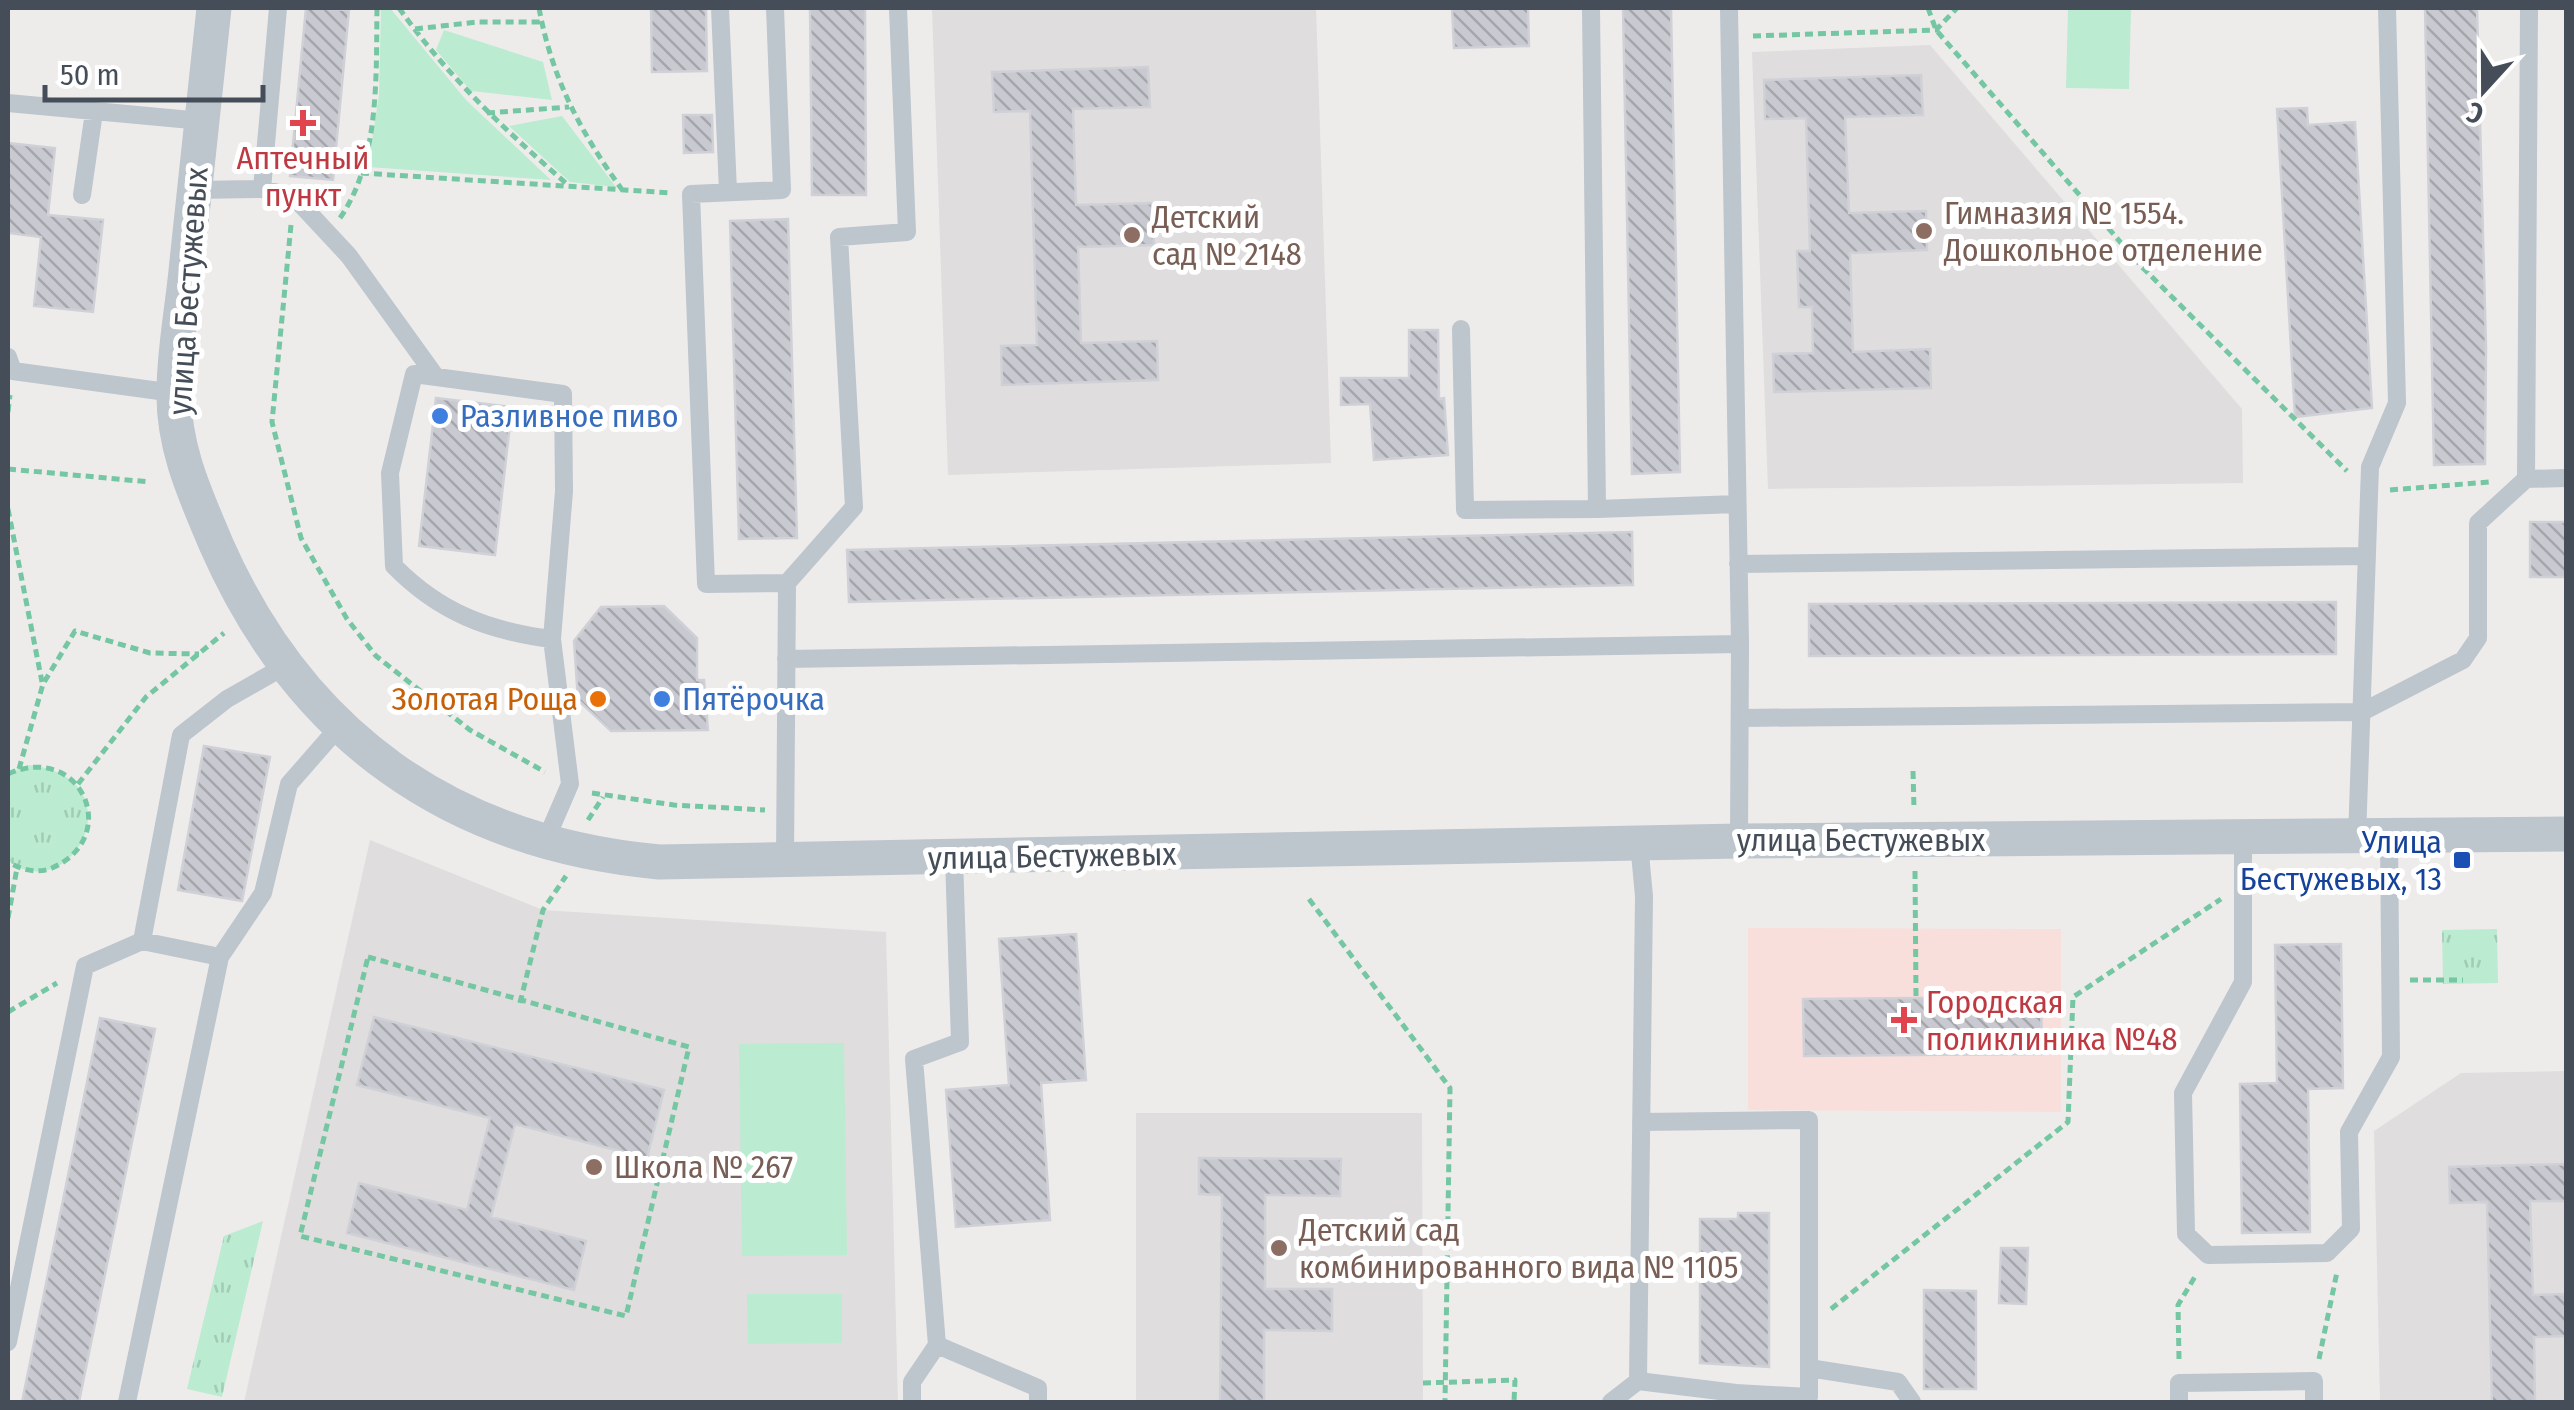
<svg xmlns="http://www.w3.org/2000/svg" width="2574" height="1410" viewBox="0 0 2574 1410" font-family="'Fira Sans Condensed',sans-serif">
<defs>
<pattern id="park-tufts" width="24" height="20" patternUnits="userSpaceOnUse" patternTransform="scale(2.5)"><rect width="24" height="20" fill="#bbebd0"/><path d="M3 7l-1-3M5 7V3M7 7l1-3M15 17l-1-3M17 17v-4M19 17l1-3" fill="none" stroke="#a2cbb5"/></pattern>
<pattern id="building-back-hatch" width="6" height="6" patternUnits="userSpaceOnUse" patternTransform="scale(2.5)"><rect width="6" height="6" fill="#c9cad1"/><path d="M-1 5l2 2M0 0l6 6M5-1l2 2" fill="none" stroke="#a5a6ac"/></pattern>
</defs>
<rect width="100%" height="100%" fill="#eeeceb"/>
<path fill="#dfdddd" d="M932,8H1316L1331,463L948,475Z
M1930,45L2242,409L2243,483L1768,489L1752,52Z
M370,840L543,910L886,932L898,1402H244Z
M2566,1071V1402H2380L2374,1131L2461,1073Z
M1136,1113H1422L1423,1402H1136Z"/>
<path fill="#f8dfdb" d="M1748,928L2061,929V1112L1748,1110Z"/>
<path fill="#bbebd0" d="M381,8H390L466,100L551,180L368,167L379,95Z
M2068,8H2131L2129,89L2066,88Z
M444,30L543,62L552,100L471,91L436,50Z
M562,116L616,187L570,182L509,126Z
M844,1043L847,1255L742,1256L739,1044Z
M747,1294H842V1343L748,1344Z"/>
<path fill="url(#park-tufts)" d="M28,765C140,777 73,909 8,861V774Z
M2497,929L2498,983L2443,984L2442,930Z
M263,1221L222,1397L187,1389L224,1236Z"/>
<path fill="url(#building-back-hatch)" stroke="#d0d1d7" stroke-width="2.5" d="M306,8L349,10L333,180L290,176Z
M651,8H706L707,71L652,72Z
M810,8H865L866,195H812Z
M1452,8H1528L1529,46L1454,48Z
M1623,8H1671L1680,472L1632,474Z
M2425,8H2477L2486,347L2485,464L2434,465Z
M1148,67L1150,107L1073,109L1076,205L1152,203L1154,245L1078,247L1081,343L1157,341L1158,380L1002,385L1001,346L1037,345L1030,111L994,112L992,72Z
M1921,75L1923,115L1845,117L1849,213L1926,211L1927,250L1850,253L1853,352L1930,349L1931,388L1774,392L1773,354L1813,353L1812,307H1799L1797,251H1810L1806,118L1765,119L1764,80Z
M2307,108L2308,125L2355,122L2372,408L2295,417L2277,109Z
M683,115H712L713,152L684,153Z
M8,143L55,148L48,215L103,220L93,312L34,306L41,237L8,233Z
M788,219L797,538L739,539L730,221Z
M1409,330H1438L1439,399L1444,398L1448,455L1374,460L1370,404L1341,405V378H1409Z
M436,398L512,407L495,555L419,546Z
M2530,522H2566V577H2530Z
M1632,532L1633,585L849,602L847,550Z
M2336,602V654L1809,656V604Z
M664,606L697,638V680H704L708,730L611,731L578,700L574,641L601,607Z
M204,746L270,757L242,901L178,890Z
M1076,934L1086,1080L1041,1083L1050,1220L956,1227L946,1090L1009,1085L999,939Z
M2341,944L2343,1088L2308,1089L2310,1232L2242,1233L2240,1084L2277,1083L2275,945Z
M2041,997L2042,1054L1804,1056L1803,999Z
M374,1017L664,1090L647,1158L515,1124L491,1217L586,1241L574,1290L347,1233L359,1183L467,1210L490,1118L357,1085Z
M100,1018L155,1029L79,1402H22Z
M1199,1158L1341,1159L1340,1196L1265,1195V1289H1332V1331L1264,1330V1402H1220L1222,1195L1199,1194Z
M2566,1164V1201H2530L2533,1295L2566,1294V1336L2534,1337L2535,1402H2492L2487,1202L2450,1203L2449,1167Z
M1738,1213H1769V1367L1700,1363V1219H1738Z
M2001,1248H2028L2026,1304L1999,1303Z
M1924,1290L1976,1291V1389H1924Z"/>
<g fill="none" stroke-linecap="round" stroke-linejoin="round">
<path stroke="#75c6a2" stroke-width="5" stroke-dasharray="8 5" stroke-linecap="butt" d="M399,8C447,76 505,130 568,185
M539,8C552,79 581,133 623,191
M1928,8L1936,30L2142,267L2347,471
M415,29L477,22H542
M1753,36L1936,30L1957,8
M487,113L569,107
M361,173L672,193
M340,218C380,161 376,74 377,8
M291,225L272,422L301,538L347,619L376,656L470,730L545,772
M8,412L10,395
M8,469L150,482
M2390,490L2489,482
M8,509L42,682
M19,769L43,684L75,631L150,653L199,654
M1913,771L1914,808
M8,774C81,741 123,837 52,868C38,874 19,870 8,861
M78,784L146,697L224,633
M592,793L674,805L765,810
M588,820L603,797
M1915,871L1916,998
M1309,899L1450,1088L1445,1402
M8,918L17,868
M368,957L689,1047L626,1316L300,1236Z
M2410,980H2463
M520,1003L543,910L566,876
M8,1012L57,983
M1831,1309L2068,1122L2073,997L2221,899
M2179,1359L2178,1305L2196,1275
M2319,1359L2337,1272
M1423,1383L1515,1380L1514,1402"/>
<path stroke="#bdc5cd" stroke-width="18" d="M720,8L728,191
M775,8L782,190L691,194L706,584L787,583
M1591,8L1597,509L1737,504
M1729,8L1740,644L1739,841
M8,103L202,121
M262,189L278,8
M194,190L262,189L294,197L349,256L436,377
M82,195L94,112
M1461,329L1465,510L1597,509
M8,357L13,371L174,393
M2526,479L2566,478
M1738,564L2367,556
M786,659L1740,644
M1740,718L2362,712L2463,660L2478,638V523L2526,479L2529,8
M2357,838L2370,467L2397,403L2387,8
M2243,839V982L2183,1093L2186,1234L2208,1255L2327,1253L2351,1229L2349,1132L2391,1057L2389,837
M545,842L570,784L552,639L564,491L563,394L414,374L390,473L394,566C439,612 488,631 552,639
M785,860L787,583L854,507L839,237L907,232L898,8
M220,957L263,893L289,784L338,728
M1641,1122L1809,1120V1397L1736,1393
M8,1342L85,966L142,941L181,735L227,699L285,666
M937,1345L1038,1388V1402
M1809,1368L1898,1382L1912,1402
M1638,1381L1736,1393V1402
M127,1402L220,957L142,941
M912,1402V1382L937,1345L914,1059L960,1042L954,858
M1611,1402L1638,1381L1644,896L1639,843
M2179,1402V1383L2314,1381V1402"/>
<path stroke="#bdc5cd" stroke-width="35" d="M214,8C205,95 195,183 186,271C182,311 174,352 174,392C173,447 195,494 216,544C300,736 451,843 659,862L1739,841L2566,834"/>
</g>
<g fill="#e0444e" stroke="#fff" stroke-width="4">
<path d="M298 108h10v10h10v10h-10v10h-10v-10h-10v-10h10z"/>
<path d="M1899 1005h10v10h10v10h-10v10h-10v-10h-10v-10h10z"/>
</g>
<g fill="#8d6e63" stroke="#fff" stroke-width="4">
<circle cx="1924" cy="231" r="10"/>
<circle cx="1132" cy="235" r="10"/>
<circle cx="594" cy="1167" r="10"/>
<circle cx="1279" cy="1248" r="10"/>
</g>
<g fill="#3f7fe0" stroke="#fff" stroke-width="4">
<circle cx="440" cy="416" r="10"/>
<circle cx="662" cy="699" r="10"/>
</g>
<circle fill="#e8710a" stroke="#fff" stroke-width="4" cx="598" cy="699" r="10"/>
<rect fill="#1a4fb4" stroke="#fff" stroke-width="4" x="2452" y="850" width="20" height="20" rx="5"/>
<g text-anchor="middle" stroke-width="10" stroke-linejoin="round" paint-order="stroke">
<g font-size="32" fill="#be3a42" stroke="#fff">
<text x="303" y="169">Аптечный<tspan x="303" dy="37">пункт</tspan></text>
<text x="1926" y="1013" text-anchor="start">Городская<tspan x="1926" dy="37">поликлиника №48</tspan></text>
</g>
<g font-size="32" fill="#785e54" stroke="#fff" text-anchor="start">
<text x="1944" y="224">Гимназия № 1554.<tspan x="1944" dy="37">Дошкольное отделение</tspan></text>
<text x="1152" y="228">Детский<tspan x="1152" dy="37">сад № 2148</tspan></text>
<text x="614" y="1178">Школа № 267</text>
<text x="1299" y="1241">Детский сад<tspan x="1299" dy="37">комбинированного вида № 1105</tspan></text>
</g>
<g font-size="32" fill="#454e58" stroke="#fff">
<text transform="translate(188 291) rotate(-86)" y="11">улица Бестужевых</text>
<text x="1861" y="851">улица Бестужевых</text>
<text transform="translate(1052 856) rotate(-1)" y="11">улица Бестужевых</text>
</g>
<g font-size="32" fill="#366cbe" stroke="#fff" text-anchor="start">
<text x="460" y="427">Разливное пиво</text>
<text x="682" y="710">Пятёрочка</text>
</g>
<g font-size="32" fill="#c56008" stroke="#fff" text-anchor="end">
<text x="578" y="710">Золотая Роща</text>
</g>
<g font-size="32" fill="#164399" stroke="#fff" text-anchor="end">
<text x="2442" y="853">Улица<tspan x="2442" dy="37">Бестужевых, 13</tspan></text>
</g>
</g>
<rect width="2574" height="1410" fill="none" stroke="#454e58" stroke-width="20"/>
<g transform="translate(2484 90) rotate(201)" stroke="#ffffff" stroke-width="8" paint-order="stroke">
<path d="M0-8L18 38L0 25L-18 38Z" fill="#454e58"/>
<text y="-15" font-size="28" font-weight="bold" text-anchor="middle" fill="#454e58">С</text>
</g>
<path d="M45 85v15h218v-15" fill="none" stroke="#454e58" stroke-width="5"/>
<text x="60" y="85" font-size="30" fill="#454e58" stroke="#ffffff" stroke-width="8" paint-order="stroke">50 m</text>
</svg>
